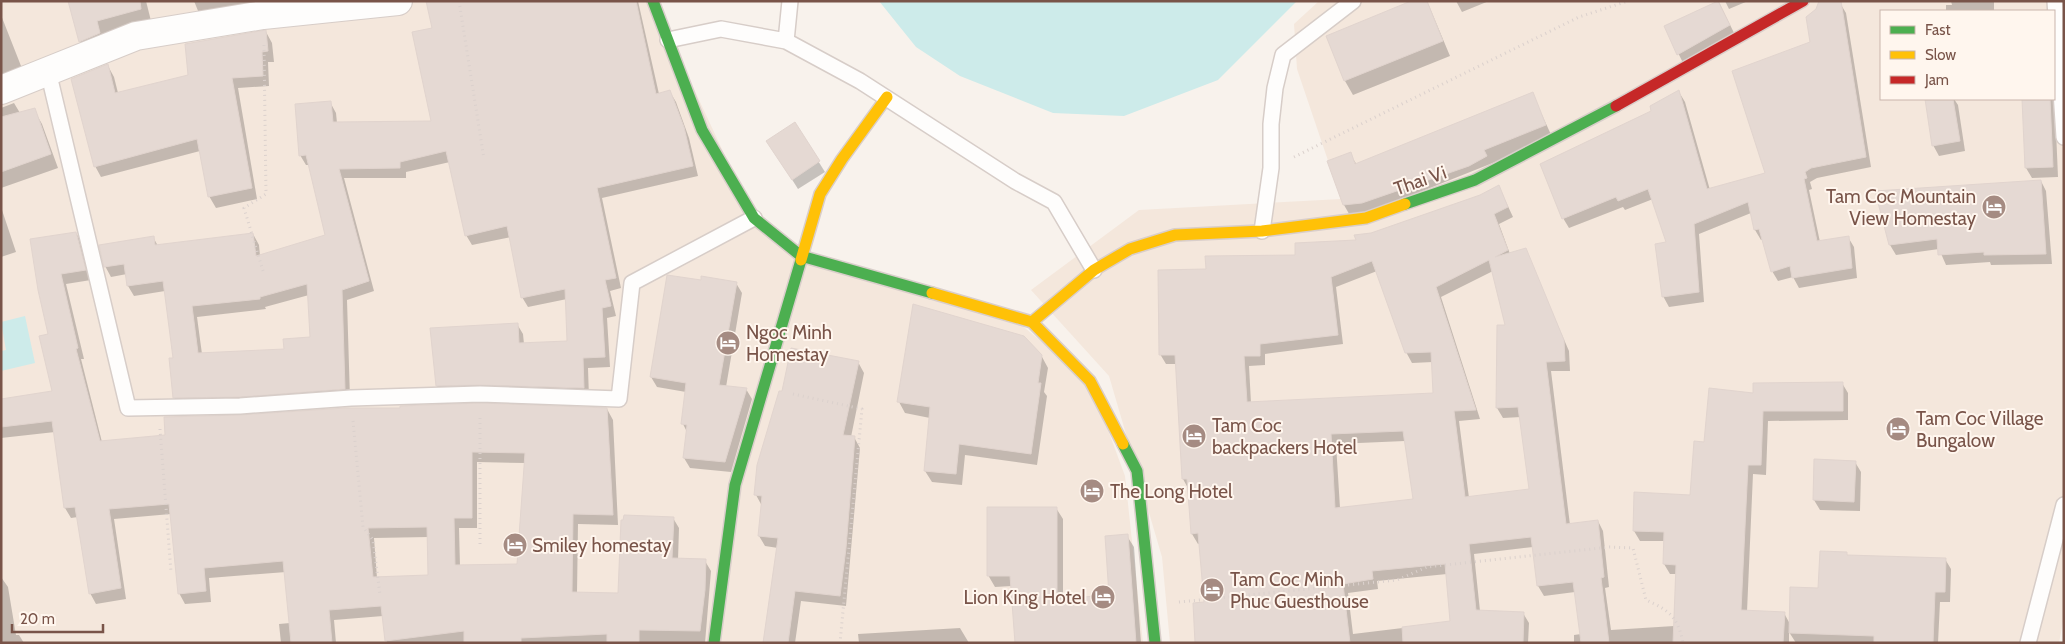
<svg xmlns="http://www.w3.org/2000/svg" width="2065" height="644" viewBox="0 0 2065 644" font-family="Cabin,sans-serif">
<rect width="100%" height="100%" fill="#f8f2ec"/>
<path fill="#f4e7dc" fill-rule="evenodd" d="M1,1H653L754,218L801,256L1020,324L1090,381L1125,476L1143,643H1Z
M1319,1H2064V616L2059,643H1170L1162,557L1109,376L1031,290L1139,210L1341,199L1297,69L1294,24ZM1881,11H2054V99H1881Z"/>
<path fill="#cdebea" d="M879,1H1297L1218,80L1124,116L1053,113L960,76L916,47Z
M25,316L35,363L1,371V351L6,350L1,322Z"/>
<path fill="#0003" fill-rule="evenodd" d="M70,1H146L151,21L104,34L107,47L88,54L80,41Z
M194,1H270L203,23Z
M428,1H638L659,94L670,92L676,102L689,138L698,176L602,198L621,288L610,291L616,316L607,318L610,367L588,368L589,398L443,396L437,386L517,324L523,334L524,344L569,342L567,299L528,307L522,297L511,237L472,245L466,235L450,162L406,172V178H344L374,291L347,300L350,399L180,408L174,397L175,359L165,291L134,296L128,286L127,274L111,277L105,266L153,237L158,246L253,234L259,245L260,256L327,236L310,165H306L300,155L330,102L336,113L337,123L432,122L434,29ZM309,295L311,339L285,350L202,354L197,317L266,309L265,307Z
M1427,1L1450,56L1353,95L1345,81L1327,37Z
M1456,1H1489L1462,12Z
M1725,1H1748L1729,9Z
M1951,1H1994V11H1946V5H1952Z
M1719,2L1735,35L1684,65L1665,26Z
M1840,3L1846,13L1871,167L1817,178L1810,182L1812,189L1809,190L1820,242L1848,237L1854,247L1857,278L1799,288L1793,277L1778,281L1772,271L1763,239L1761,240L1755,230L1751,213L1699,234L1704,302L1669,307L1663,296L1668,243L1653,199L1625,210L1623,207L1569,228L1563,218L1653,112L1679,92L1685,102L1710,190L1766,174L1811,42L1808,18L1818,7Z
M1,15L23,71L1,79Z
M266,32L272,43L274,62H268L269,86L238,88L257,199L216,208L209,196L200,151L101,177L95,166L108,66L114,77L118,93L189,76Z
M2054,83L2058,177L2032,178L2026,168L2023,99H2054Z
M1532,93L1553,139L1352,219L1344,205L1350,154L1357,165Z
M1926,99H1954L1958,105L1965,151L1939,156L1933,145Z
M14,103L20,113L34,110L42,124L58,168L1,188V108Z
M795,124L825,172L798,189L774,151Z
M2041,181L2046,191L2052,264L1991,265L1990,262L1946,265L1939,249L1896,255L1890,245Z
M1499,187L1513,217L1499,224L1510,254L1525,250L1569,351L1570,371H1551L1570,525L1598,521L1603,531L1609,587L1605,588L1611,630L1674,626L1676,574H1670L1664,564L1665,541H1640L1634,531L1692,496L1705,443L1754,394L1842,383L1848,393V420L1768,421L1766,475L1753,474L1747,612L1784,613L1790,624L1846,553L1848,556L1945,559L1951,569L1950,602H1940L1938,643H1796L1789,632V643H1574V635L1581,634L1575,592L1544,596L1538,586L1533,547L1474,554L1480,611L1523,613L1529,623L1528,643H1196L1205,603L1200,543L1198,544L1192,534L1189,490L1183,479L1177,364H1166L1160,354L1207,271L1297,256L1357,241L1481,196ZM1377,271L1406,352L1412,363L1433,362L1434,394L1251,403L1249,366L1265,365V354L1343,344L1336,287ZM1493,271L1506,327H1498L1497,408L1503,418L1521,417L1530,490L1469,498L1459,421L1480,419L1441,297ZM1405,441L1414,500L1340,508L1336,444ZM1447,574L1452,622L1353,634L1348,593L1378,589L1377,581Z
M1,207L16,252L1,257Z
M76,233L82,243L91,280L66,284L84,359H81L102,442L607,409L613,420L618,525L578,524L577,593L619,594L673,518L679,528L678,560L705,561L711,571L705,643H387L383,616L334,620L336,643H281L279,624L290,623L286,572L209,578L211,602L185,604L179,593L171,514L114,519L126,599L96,604L90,593L78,517L71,518L65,508L55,432L1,438V400L54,392L49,335L39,290ZM477,462L525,463L518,565L460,566L459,528H477ZM429,537L430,576L377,578L374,538Z
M702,282L736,283L742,293L726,387L746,389L752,399L731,472L690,468L684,458L687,432L683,424L686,392L657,387L651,377Z
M1041,355L1048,368L1044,392L1047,396L1037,465L965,455L962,485L932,482L925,471L930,418L905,413L899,402Z
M858,362L864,373L851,437H854L860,448L846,606L801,601L795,643H764L778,548L765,546L759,536L762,506L756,495Z
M1855,462L1861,472L1860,511L1820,510L1814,500Z
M1056,508L1063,519V600L1110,596L1127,536L1134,547L1141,643H1016L1012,586L995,587L988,575Z
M1,577L8,587L16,635H19L24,643H1Z
M960,628L969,643H859L858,634Z"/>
<path fill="#e5d9d3" stroke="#e1d4ce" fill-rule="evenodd" d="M68,1H140L141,9L97,21L100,33L79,42Z
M426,1H636L656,94L670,90L684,127L693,166L597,188L616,278L605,280L611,306L602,308L605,357L583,358L584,388L480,385L436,386L430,328L518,323L519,343L567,341L565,289L521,298L507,226L465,236L446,151L400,162V168L339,169L369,281L342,290L345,389L240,397L173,398L169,358H173L163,281L127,286L124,264L104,267L99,245L154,236L155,245L253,233L256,256L325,235L306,155L299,156L295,104L331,101L333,122L431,121L412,32L432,28ZM307,284L310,337L283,339L284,349L198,353L192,306L260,299V297Z
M1411,1H1427L1443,41L1344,81L1326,36Z
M1718,1L1730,25L1677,55L1664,26Z
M1819,1H1841L1866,157L1811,168L1805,172L1807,178L1804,179L1817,241L1849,236L1852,268L1792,278L1790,266L1771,272L1759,229L1754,230L1748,202L1694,224L1699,292L1662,297L1655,244L1666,242L1648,189L1618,201L1616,197L1562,219L1540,164L1651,111L1650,106L1679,90L1707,189L1765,173L1732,71L1810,42L1806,17L1816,9Z
M266,30L268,51L262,52L263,76L232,78L252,188L208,197L197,139L94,167L71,79L108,64L115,93L188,75L185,44Z
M1533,92L1546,125L1484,150L1487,156L1469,166L1362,203L1343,205L1327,161L1351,152L1355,164Z
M1925,99H1953L1960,141L1932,146Z
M2022,99H2050L2053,167L2025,168Z
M35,108L51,154L1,172V117Z
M795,122L820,161L792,180L766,141Z
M2041,180L2046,254L1984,255V252L1938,255L1937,239L1889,245L1875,191Z
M1499,185L1508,207L1494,214L1508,250L1495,257L1526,248L1564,340L1565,361L1546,362L1566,524L1598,520L1604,577L1601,578L1609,643H1581L1573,582L1537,586L1531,537L1469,544L1476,610L1524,612L1523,643H1403L1402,627L1450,621L1445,564L1372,571L1373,579L1343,584L1350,643H1195L1193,603L1204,602L1198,533L1191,534L1187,479H1182L1175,355H1159L1158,270L1206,269L1205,256L1295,255V243L1356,240L1354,235L1371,233L1480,195ZM1489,260L1505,325H1497L1496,408L1518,407L1529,489L1465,497L1454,411L1476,410L1436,287ZM1372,261L1405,353L1431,352L1433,393L1247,402L1244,356H1260V344L1338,335L1331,277ZM1403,431L1413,499L1335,508L1331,434Z
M76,232L86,270L61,274L78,348L76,349L100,441L165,435L164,417L240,415L346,408H400V406L480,403L607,408L613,515L573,514L572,592L618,593L621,520H623L624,515L674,517L672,558L706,559L705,590L700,631L639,630V643H607V634L521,638V643H464V631L385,641L381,606L329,610L332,643H291L283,561L204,568L206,591L178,594L169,504L109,509L121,588L89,594L75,507L64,508L52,421L1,427V399L52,391L39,336L48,334L38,290L30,239ZM472,452L525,453L517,564L455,565L454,518H472ZM427,527L428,575L373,577L368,528Z
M667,275L701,280V276L737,282L719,385L747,388L725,462L683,458L687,425L681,424L686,383L650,377Z
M913,304L1024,336L1042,355L1038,383H1041L1031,454L959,444L956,474L924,471L930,407L897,402Z
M791,348L859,361L843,435L855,436L846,548L840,596L795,591L788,643H763L778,538L758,536L762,496L754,495L757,465L779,391H782Z
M1843,382V411H1763L1761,465H1748L1741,610L1785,612L1783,643H1673L1676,565L1663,564L1664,532L1633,531L1634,492L1690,495L1694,441L1704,442L1709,388L1753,393V383Z
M1814,459L1856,461L1854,502L1813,500Z
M987,507H1057V599L1109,595L1105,536L1128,534L1136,643H1015L1010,576H987Z
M1820,551L1847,552V555L1946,558L1945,592H1935L1933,643H1874V636L1789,633L1790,587L1818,588Z"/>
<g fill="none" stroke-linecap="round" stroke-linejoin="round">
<defs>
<path id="lane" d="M2055,1L2064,137
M668,40L721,29L786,41L860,81L1015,181L1054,202L1094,270
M786,41L790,1
M48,71L128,408L240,406L351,398L480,394L619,399L632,283L754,218
M1262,231L1271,168V124L1275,88L1283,55L1353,1
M2028,643L2064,505"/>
<path id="street" d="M1,90L136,36L263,15L398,1"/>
<path id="fast" d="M653,1L702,130L754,218L801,256L932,293
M1405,204L1475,180L1616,106
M1123,444L1137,471L1155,643
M714,643L735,485L801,260"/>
<path id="slow" d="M801,260L820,194L842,159L887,97
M932,293L1032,322L1090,381L1123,444
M1032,322L1094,270L1130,249L1175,235L1262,231L1366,218L1405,204"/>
<path id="jam" d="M1616,106L1803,1"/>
</defs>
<use href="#lane" stroke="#d7cdc8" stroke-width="18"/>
<use href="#street" stroke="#d7cdc8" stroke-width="30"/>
<use href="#fast" stroke="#d9ceca" stroke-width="14"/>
<use href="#slow" stroke="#d9ceca" stroke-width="14"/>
<use href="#jam" stroke="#d9ceca" stroke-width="14"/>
<path stroke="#dbd1cd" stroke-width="3" stroke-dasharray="1 4" stroke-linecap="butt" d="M459,1L484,159
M1294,157L1579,17L1628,1
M263,271L244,208L266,194L264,45
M793,394L862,409L840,643
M353,421L363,527L373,540L380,595
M160,429L171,572
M480,544V417
M1179,602L1397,580L1427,567L1610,547L1633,548L1646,600C1669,610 1678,617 1683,643"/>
<use href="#lane" stroke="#fefdfc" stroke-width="15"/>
<use href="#street" stroke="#fefdfc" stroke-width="28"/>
<use href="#fast" stroke="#4caf50" stroke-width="11"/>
<use href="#slow" stroke="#ffc107" stroke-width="11"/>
<use href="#jam" stroke="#c62828" stroke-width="11"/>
</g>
<defs>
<symbol id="hotel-disc" viewBox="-11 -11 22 22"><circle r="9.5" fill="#a58b82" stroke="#fff6ee"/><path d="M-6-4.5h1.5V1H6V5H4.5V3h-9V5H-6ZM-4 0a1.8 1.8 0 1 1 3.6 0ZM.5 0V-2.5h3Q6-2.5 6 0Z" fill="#fff"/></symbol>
</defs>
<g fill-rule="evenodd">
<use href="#hotel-disc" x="1980" y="193" width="28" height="28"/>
<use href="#hotel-disc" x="714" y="329" width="28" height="28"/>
<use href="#hotel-disc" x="1884" y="415" width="28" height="28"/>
<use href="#hotel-disc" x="1180" y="422" width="28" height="28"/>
<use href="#hotel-disc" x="1078" y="477" width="28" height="28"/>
<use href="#hotel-disc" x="501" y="531" width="28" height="28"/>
<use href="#hotel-disc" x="1198" y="576" width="28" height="28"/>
<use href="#hotel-disc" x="1089" y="583" width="28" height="28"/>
</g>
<g text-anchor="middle" stroke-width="4" stroke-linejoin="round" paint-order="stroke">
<g font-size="19" fill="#795449" stroke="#fff6ee">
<text transform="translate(1420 180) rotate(-19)" y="7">Thai Vi</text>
</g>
<g font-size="19" fill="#795449" stroke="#fff6ee" text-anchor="start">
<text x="1976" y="203" text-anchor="end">Tam Coc Mountain<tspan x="1976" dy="22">View Homestay</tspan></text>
<text x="746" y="339">Ngoc Minh<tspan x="746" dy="22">Homestay</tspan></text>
<text x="1916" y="425">Tam Coc Village<tspan x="1916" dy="22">Bungalow</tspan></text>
<text x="1212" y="432">Tam Coc<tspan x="1212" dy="22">backpackers Hotel</tspan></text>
<text x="1110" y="498">The Long Hotel</text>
<text x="532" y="552">Smiley homestay</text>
<text x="1230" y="586">Tam Coc Minh<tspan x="1230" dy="22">Phuc Guesthouse</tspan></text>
<text x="1086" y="604" text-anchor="end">Lion King Hotel</text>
</g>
</g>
<rect width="2065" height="644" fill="none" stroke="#795449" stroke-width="5"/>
<rect x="1880" y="10" width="175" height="90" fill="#fff6ee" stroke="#c9b5ac"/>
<rect x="1890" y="26" width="25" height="8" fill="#4caf50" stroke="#c9b5ac"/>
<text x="1925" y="35" font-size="15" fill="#795449">Fast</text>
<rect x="1890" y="51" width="25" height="8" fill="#ffc107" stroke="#c9b5ac"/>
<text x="1925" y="60" font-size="15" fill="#795449">Slow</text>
<rect x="1890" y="76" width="25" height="8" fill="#c62828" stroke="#c9b5ac"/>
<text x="1925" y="85" font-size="15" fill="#795449">Jam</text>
<path d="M12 624v8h91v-8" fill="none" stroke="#795449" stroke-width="2.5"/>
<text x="20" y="624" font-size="15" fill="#795449" stroke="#fff6ee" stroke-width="4" paint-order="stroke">20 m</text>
</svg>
